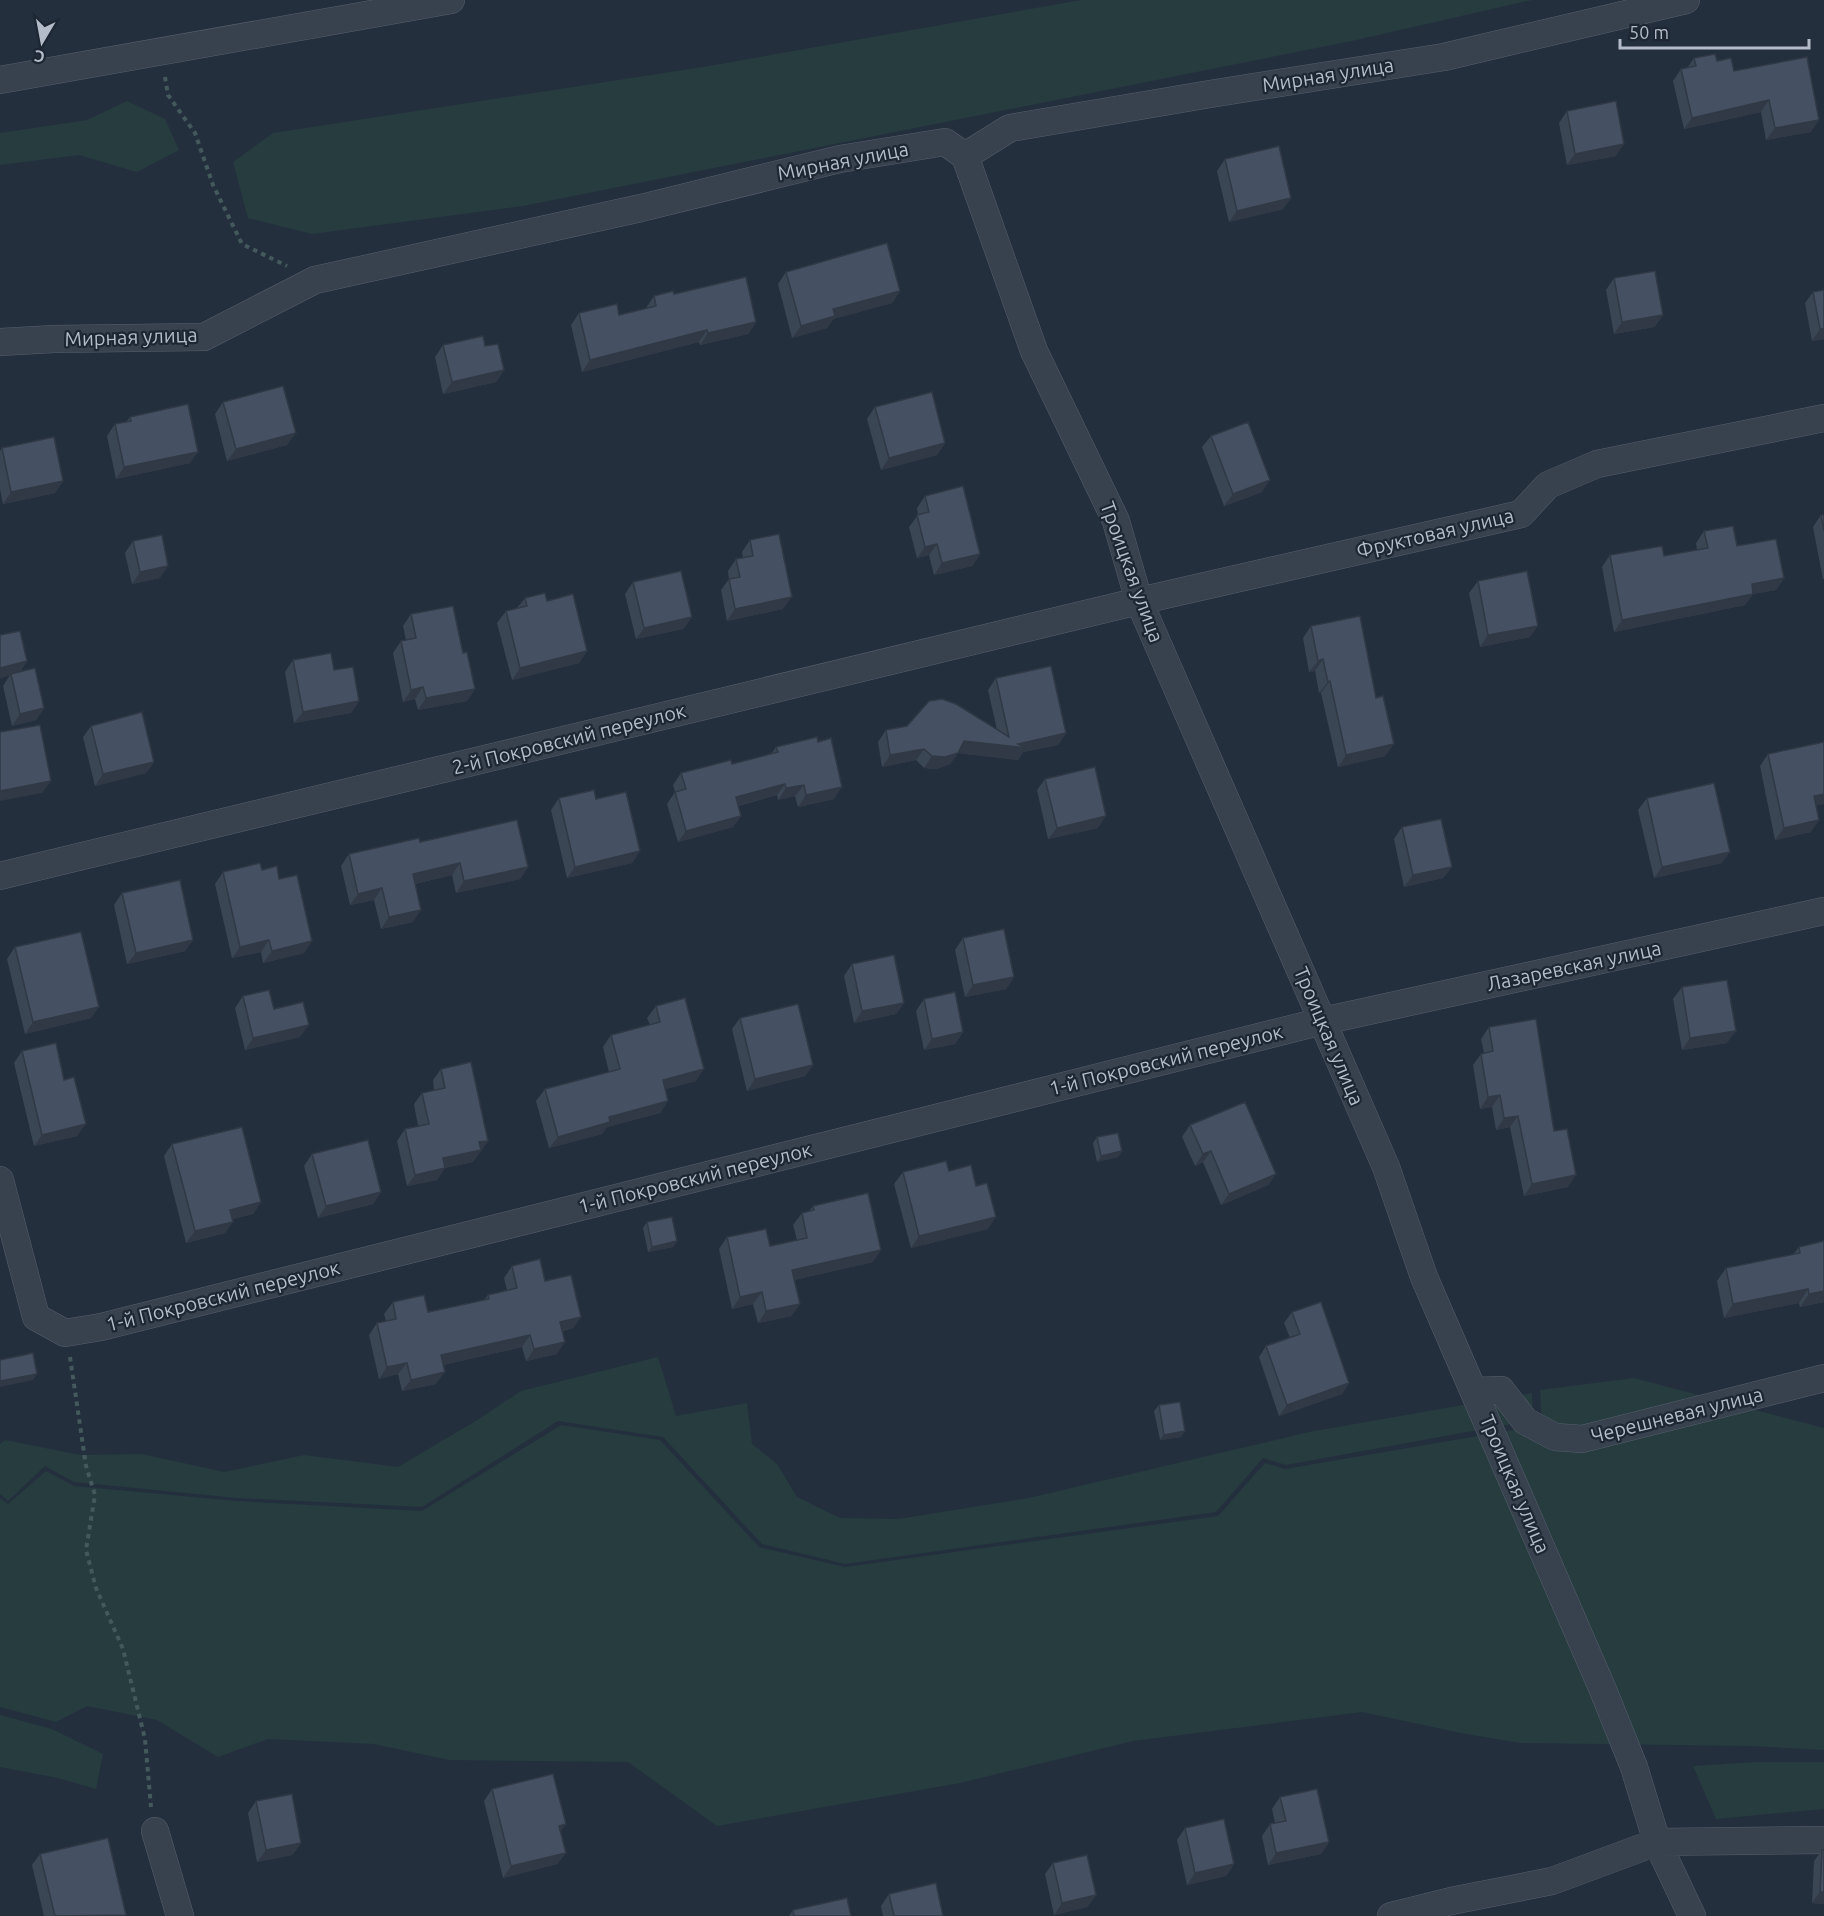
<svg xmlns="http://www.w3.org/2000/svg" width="1824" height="1916" viewBox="0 0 1824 1916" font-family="Ubuntu,sans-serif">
<rect width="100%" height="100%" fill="#242f3e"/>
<path fill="#263c3f" d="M1081,0H1532L1352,41L523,206L312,234L248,218L233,162L273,133L709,66Z
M127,101L165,119L179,150L137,172L79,155L0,165V133L87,120Z
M658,1357L676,1416L747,1403L752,1444L777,1464L797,1497L840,1518L898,1519L1029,1498L1309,1432L1532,1393L1533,1420L1286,1465L1263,1458L1216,1512L845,1564L762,1544L663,1437L558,1421L422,1507L237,1498L74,1482L45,1466L8,1501L0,1494V1444L5,1440L80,1455L142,1454L224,1472L304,1455L398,1467L479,1419L521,1391Z
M1634,1378L1824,1428V1750L1750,1746L1520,1743L1461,1733L1362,1712L1133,1741L960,1783L717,1826L628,1762L449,1760L374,1744L268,1739L218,1757L157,1720L87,1706L56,1722L0,1707V1498L8,1504L46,1471L74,1486L237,1501L422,1511L561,1425L660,1440L759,1547L845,1567L1218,1516L1265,1463L1285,1469L1542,1425L1540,1390Z
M0,1715L52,1729L103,1754L96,1789L58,1778L0,1767Z
M1756,1762H1824V1809L1716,1819L1693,1766Z"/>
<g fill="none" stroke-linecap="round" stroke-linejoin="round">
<defs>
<path id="minor" d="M0,80L451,0
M965,156L1034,351L1116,521L1139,601L1386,1167L1424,1277L1603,1690L1634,1767L1657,1842L1692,1916
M0,342L54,339L204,337L315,280L641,208L840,159L945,142L965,156L1010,128L1210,94L1444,57L1686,0
M0,876L1139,601L1521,514L1548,485L1597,464L1824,418
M0,1180L36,1317L65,1333L101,1327L1323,1021L1824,911
M1475,1391L1501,1390L1525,1421L1555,1437L1582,1439L1824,1378
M155,1831L180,1916
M1391,1916L1451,1901L1552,1881L1657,1842L1824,1840"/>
</defs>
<use href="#minor" stroke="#565f6c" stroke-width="28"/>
<path stroke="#44595c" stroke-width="4" stroke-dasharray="4.5 4.5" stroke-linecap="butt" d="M165,77L168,95L195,133L213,185L242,244L287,266
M70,1357L86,1466L95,1495L86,1550L96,1588L123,1649L145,1739L151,1807"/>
<use href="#minor" stroke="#38414e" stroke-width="27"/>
</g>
<path fill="#3b4654" d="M1694,58L1717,61L1734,71L1811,132L1766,140L1761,112L1684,129L1673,81L1681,69L1687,68Z
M1567,111L1616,156L1567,165L1559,123Z
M1225,159L1291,198L1283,209L1229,222L1217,171Z
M786,272L900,291L892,303L833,319L827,328L792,338L778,284Z
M1614,278L1663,315L1654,327L1614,334L1606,290Z
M1813,292L1824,339L1812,341L1805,303Z
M674,294L756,322L748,334L700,345L699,342L582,372L571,325L579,313L619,315L646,308L654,296Z
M443,345L485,346L504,370L496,382L443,394L435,357Z
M223,402L287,445L227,461L215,414Z
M875,407L945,443L937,455L881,470L867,419Z
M130,417L190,463L116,479L107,436L115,424L126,422Z
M1211,436L1262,492L1224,506L1202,447Z
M2,448L63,481L55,493L3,504L0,489V451Z
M925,496L980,554L972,566L934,575L929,555L917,558L909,527L918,515L917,508Z
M1821,515H1824V579H1823L1813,527Z
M1704,531L1737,546L1784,578L1776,590L1753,594L1745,605L1614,632L1602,567L1610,555L1664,556L1697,550L1696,543Z
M750,540L783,609L727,621L721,590L729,579L728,571L736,559L743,558L742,552Z
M133,541L160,578L132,584L125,553Z
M1478,581L1530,637L1480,647L1469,593Z
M633,582L692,617L683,629L636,639L625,594Z
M525,598L547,601L587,651L579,663L512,680L497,623L506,611L517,608Z
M411,614L463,653L475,689L467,701L418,710L415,699L403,702L393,653L401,641L406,640L403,626Z
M1311,626L1385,756L1338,767L1321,693H1319L1315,671L1309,672L1303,638Z
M0,635L27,661L20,672L44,708L36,720L12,726L3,686L10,675L0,678Z
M293,660L334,670L359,701L351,713L294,723L285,672Z
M996,678L1066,733L1058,745L1023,752L1018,760L958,753L950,764L937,769L924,768L916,760L882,767L878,742L886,730H997L988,690Z
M91,726L154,762L146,773L95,786L83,737Z
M1824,742V804L1816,805L1811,832L1775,840L1760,766L1768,754Z
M776,747L834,799L798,807L795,796L778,800L777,795L738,806L741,816L733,827L678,842L667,804L675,792L673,785L681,773L732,764L771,754Z
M1045,779L1098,828L1048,839L1037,790Z
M559,798L596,799L640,851L632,863L567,878L551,810Z
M1647,798L1722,863L1654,878L1638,810Z
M1402,827L1452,867L1443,878L1404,887L1394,839Z
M420,842L528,867L520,879L456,893L452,875L415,884L413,922L381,929L374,900L350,905L341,866L349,854Z
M262,870L279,879L312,941L304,953L263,963L261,952L232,958L215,884L223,872Z
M122,893L193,940L185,951L127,964L114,905Z
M963,938L1014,977L1006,989L965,997L955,950Z
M15,947L91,1018L25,1034L7,959Z
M852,964L904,1003L896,1014L854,1023L844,976Z
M1682,987L1727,1043L1682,1050L1673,999Z
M243,996L274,1009L300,1037L245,1050L235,1008Z
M924,999L963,1032L955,1044L924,1050L916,1011Z
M656,1006L696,1081L665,1089L668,1101L660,1113L607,1127L602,1134L549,1148L536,1101L545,1089L609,1072L603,1047L611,1035L650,1025L647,1018Z
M740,1018L813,1065L805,1076L747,1091L732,1029Z
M1489,1027L1554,1131L1568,1187L1524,1196L1510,1127L1496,1130L1492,1107L1480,1109L1473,1065L1481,1054L1484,1053L1481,1039Z
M22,1051L77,1136L34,1146L14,1063Z
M441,1069L488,1141L473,1162L445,1168L437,1180L407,1186L397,1141L405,1129L418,1126L414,1104L422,1093L434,1090L433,1080Z
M1190,1125L1276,1174L1268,1185L1221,1205L1203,1162L1195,1166L1182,1137Z
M1097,1137L1122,1151L1118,1157L1097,1162L1093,1143Z
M172,1144L261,1202L253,1214L232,1219L225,1233L186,1243L164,1156Z
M312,1154L381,1192L373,1204L318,1218L304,1166Z
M949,1171L988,1229L911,1248L894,1184L903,1172Z
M813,1206L873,1262L794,1280L800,1304L791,1316L758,1323L753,1304L732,1309L719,1249L727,1237L770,1246L797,1240L793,1225L802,1213L809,1211Z
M647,1222L677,1241L673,1247L648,1252L643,1228Z
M1799,1247L1824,1302L1800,1307L1799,1303L1724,1318L1717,1281L1726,1268L1793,1255Z
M512,1266L545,1281L581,1317L573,1328L563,1331L557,1354L526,1361L522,1347L443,1365L436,1384L402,1391L398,1374L379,1379L369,1335L377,1323L386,1321L384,1314L393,1302L428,1312L484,1300L488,1295L507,1290L504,1278Z
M1292,1312L1349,1383L1342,1394L1279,1416L1259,1357L1266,1346L1290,1338L1284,1323Z
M1159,1405L1181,1437L1160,1440L1154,1411Z
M492,1789L566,1853L557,1864L503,1878L484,1801Z
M1280,1797L1329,1842L1321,1854L1268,1865L1262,1836L1270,1824L1275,1823L1272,1809Z
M256,1801L301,1843L292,1855L257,1862L248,1813Z
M1185,1828L1234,1864L1226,1876L1187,1885L1177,1840Z
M1822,1850H1824V1904L1812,1903L1814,1861Z
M40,1854L125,1916H44L32,1865Z
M1053,1863L1096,1895L1087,1907L1054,1915L1045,1874Z
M889,1894L943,1916H883L881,1906Z
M793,1910L851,1916H789Z"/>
<path fill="#303945" d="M1769,100L1761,112L1684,129L1692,118Z
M1819,120L1811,132L1766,140L1775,128Z
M1624,144L1616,156L1567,165L1575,154Z
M1291,198L1283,209L1229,222L1237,211Z
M900,291L892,303L833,319L827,328L792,338L801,326L833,309Z
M1663,315L1654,327L1614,334L1622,322Z
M756,322L748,334L700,345L708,333Z
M1820,329H1824V339L1812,341Z
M707,330L699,342L582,372L590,360Z
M504,370L496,382L443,394L452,382Z
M296,433L287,445L227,461L236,449Z
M945,443L937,455L881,470L889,458Z
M198,452L190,463L116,479L124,467Z
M1270,480L1262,492L1224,506L1233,494Z
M63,481L55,493L3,504L11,492Z
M937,544L929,555L917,558L925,547Z
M980,554L972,566L934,575L942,563Z
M168,566L160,578L132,584L140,572Z
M1784,578L1776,590L1753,594L1745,605L1614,632L1622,620L1752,584Z
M792,597L783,609L727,621L735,609Z
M692,617L683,629L636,639L644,628Z
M1538,626L1530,637L1480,647L1488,635Z
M587,651L579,663L512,680L520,668Z
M1323,659L1315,671L1309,672L1318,661Z
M27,661L19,673L0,678V668Z
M1330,681L1321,693H1319L1328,682Z
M423,687L415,699L403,702L411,690Z
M475,689L467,701L418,710L426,698Z
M359,701L351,713L294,723L303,712Z
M44,708L36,720L12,726L20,714Z
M1066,733L1058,745L1023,752L1018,760L956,753L964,741L1018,744Z
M1394,744L1385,756L1338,767L1346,755Z
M924,749L916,760L882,767L890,755Z
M958,753L950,764L937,769L924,768L932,756Z
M154,762L146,773L95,786L103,774Z
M51,781L42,793L0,801V791Z
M785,784L777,795L728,808L736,797Z
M804,785L795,796L778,800L786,788Z
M842,787L834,799L798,807L806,795Z
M1824,794V804L1806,807L1814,796Z
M741,816L733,827L678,842L686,831Z
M1106,816L1098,828L1048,839L1057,828Z
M1819,820L1811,832L1775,840L1784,828Z
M640,851L632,863L567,878L575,867Z
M1730,852L1722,863L1654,878L1662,867Z
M460,863L452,875L405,886L413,874Z
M528,867L520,879L456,893L464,881Z
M1452,867L1443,878L1404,887L1413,875Z
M382,888L374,900L350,905L358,894Z
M421,910L413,922L381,929L389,917Z
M193,940L185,951L127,964L136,953Z
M269,940L261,952L232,958L240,947Z
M312,941L304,953L263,963L272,951Z
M1014,977L1006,989L965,997L973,985Z
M904,1003L896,1014L854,1023L862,1011Z
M99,1007L91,1018L25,1034L33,1022Z
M309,1025L300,1037L245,1050L253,1038Z
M1736,1031L1727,1043L1682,1050L1690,1038Z
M963,1032L955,1044L924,1050L932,1039Z
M813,1065L805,1076L747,1091L755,1079Z
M704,1069L696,1081L655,1092L663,1080Z
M1500,1095L1492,1107L1480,1109L1488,1097Z
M668,1101L660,1113L607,1127L602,1134L549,1148L558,1137L609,1117Z
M1518,1116L1510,1127L1496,1130L1504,1118Z
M86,1124L77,1136L34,1146L42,1135Z
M488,1141L473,1162L435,1170L443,1158L479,1142Z
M1122,1151L1118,1157L1097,1162L1101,1156Z
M1211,1151L1203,1162L1195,1166L1203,1154Z
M445,1168L437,1180L407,1186L415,1175Z
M1276,1174L1268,1185L1221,1205L1229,1194Z
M1576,1175L1568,1187L1524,1196L1532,1184Z
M381,1192L373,1204L318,1218L326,1206Z
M261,1202L253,1214L222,1222L230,1210Z
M996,1217L988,1229L911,1248L919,1236Z
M233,1222L225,1233L186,1243L195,1231Z
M677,1241L673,1247L648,1252L652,1247Z
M881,1250L873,1262L784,1282L792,1270Z
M1808,1289L1799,1303L1724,1318L1733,1304Z
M1824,1291V1302L1800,1307L1809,1294Z
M762,1292L753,1304L732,1309L740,1297Z
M800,1304L791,1316L758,1323L766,1311Z
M581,1317L573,1328L552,1333L560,1322Z
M530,1335L522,1347L433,1367L441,1355Z
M565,1342L557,1354L526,1361L534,1349Z
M407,1363L398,1374L379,1379L387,1367Z
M445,1372L436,1384L402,1391L411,1380Z
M37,1374L33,1380L0,1387V1381Z
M1349,1383L1342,1394L1279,1416L1287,1405Z
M1185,1431L1181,1437L1160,1440L1164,1435Z
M566,1824L558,1836L559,1826Z
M1329,1842L1321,1854L1268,1865L1276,1853Z
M301,1843L292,1855L257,1862L266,1850Z
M566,1853L557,1864L503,1878L511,1866Z
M1234,1864L1226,1876L1187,1885L1195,1873Z
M1820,1892H1824V1904L1812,1903Z
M1096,1895L1087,1907L1054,1915L1062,1903Z"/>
<path fill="#455162" stroke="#303945" stroke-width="1.5" d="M1715,54L1717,61L1731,58L1734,71L1807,57L1819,120L1775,128L1769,100L1692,118L1681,69L1696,66L1694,58Z
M1616,101L1624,144L1575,154L1567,111Z
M1279,146L1291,198L1237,211L1225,159Z
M887,243L900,291L833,309L835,316L801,326L786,272Z
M1655,271L1663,315L1622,322L1614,278Z
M746,277L756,322L708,333L707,330L590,360L579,313L617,304L619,315L656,306L654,296L673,291L674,294Z
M1824,290V329H1820L1813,292Z
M483,336L485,346L498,344L504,370L452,382L443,345Z
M283,386L296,433L236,449L223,402Z
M932,392L945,443L889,458L875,407Z
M188,404L198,452L124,467L115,424L131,421L130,417Z
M1248,422L1270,480L1233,494L1211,436Z
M54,437L63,481L11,492L2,448Z
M963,486L980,554L942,563L937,544L925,547L917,515L929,512L925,496Z
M1821,515H1824V531Z
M1733,526L1737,546L1776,539L1784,578L1752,584L1753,594L1622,620L1610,555L1662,546L1664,556L1708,548L1704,531Z
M779,534L792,597L735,609L729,579L740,577L736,559L753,556L750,540Z
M162,535L168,566L140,572L133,541Z
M681,571L692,617L644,628L633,582Z
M1527,571L1538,626L1488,635L1478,581Z
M545,593L547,601L573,594L587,651L520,668L506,611L527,606L525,598Z
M453,606L463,653L467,652L475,689L426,698L423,687L411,690L401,641L416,638L411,614Z
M1360,616L1376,698L1383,696L1394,744L1346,755L1330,681L1328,682L1323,659L1318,661L1311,626Z
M20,631L27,661L0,668V635Z
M331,653L334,670L353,667L359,701L303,712L293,660Z
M1051,666L1066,733L1018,744L1026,748L964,741L958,753L945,757L932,756L924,749L890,755L886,730L907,726L929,701L942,699L956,704L1009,737L996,678Z
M35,668L44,708L20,714L11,674Z
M142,712L154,762L103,774L91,726Z
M40,725L51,781L0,791V732Z
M817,737L818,742L831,738L842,787L806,795L804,785L786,788L785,784L736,797L741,816L686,831L675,792L686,789L681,773L731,760L732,764L778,752L776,747Z
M1824,742V794L1814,796L1819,820L1784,828L1768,754Z
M1095,767L1106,816L1057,828L1045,779Z
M1714,783L1730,852L1662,867L1647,798Z
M594,790L596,799L626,792L640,851L575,867L559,798Z
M1441,819L1452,867L1413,875L1402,827Z
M517,820L528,867L464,881L460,863L413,874L421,910L389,917L382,888L358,894L349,854L419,838L420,842Z
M260,863L262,870L277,866L279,879L297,875L312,941L272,951L269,940L240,947L223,872Z
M180,880L193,940L136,953L122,893Z
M1004,929L1014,977L973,985L963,938Z
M81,932L99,1007L33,1022L15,947Z
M894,955L904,1003L862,1011L852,964Z
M1727,980L1736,1031L1690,1038L1682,987Z
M269,990L274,1009L303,1002L309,1025L253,1038L243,996Z
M955,992L963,1032L932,1039L924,999Z
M685,998L704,1069L663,1080L668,1101L609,1117L610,1122L558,1137L545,1089L620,1069L611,1035L660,1022L656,1006Z
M798,1004L813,1065L755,1079L740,1018Z
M1536,1019L1554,1131L1567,1129L1576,1175L1532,1184L1518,1116L1504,1118L1500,1095L1488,1097L1481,1054L1493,1051L1489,1027Z
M56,1043L64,1080L74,1077L86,1124L42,1135L22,1051Z
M471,1062L488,1141L479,1142L481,1150L443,1158L445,1168L415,1175L405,1129L429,1124L422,1093L445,1088L441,1069Z
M1245,1102L1276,1174L1229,1194L1211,1151L1203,1154L1190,1125Z
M242,1127L261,1202L230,1210L233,1222L195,1231L172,1144Z
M1118,1133L1122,1151L1101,1156L1097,1137Z
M368,1140L381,1192L326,1206L312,1154Z
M946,1161L949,1171L971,1165L976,1186L987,1183L996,1217L919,1236L903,1172Z
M868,1193L881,1250L792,1270L800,1304L766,1311L762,1292L740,1297L727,1237L766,1229L770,1246L807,1238L802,1213L814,1210L813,1206Z
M672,1217L677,1241L652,1247L647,1222Z
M1824,1241V1291L1809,1294L1808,1289L1733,1304L1726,1268L1800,1253L1799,1247Z
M540,1259L545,1281L571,1275L581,1317L560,1322L565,1342L534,1349L530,1335L441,1355L445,1372L411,1380L407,1363L387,1367L377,1323L396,1319L393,1302L424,1295L428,1312L489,1299L488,1295L517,1288L512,1266Z
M1321,1302L1349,1383L1287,1405L1266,1346L1300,1334L1292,1312Z
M33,1353L37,1374L0,1381V1360Z
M1180,1402L1185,1431L1164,1435L1159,1405Z
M553,1774L566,1824L559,1826L566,1853L511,1866L492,1789Z
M1317,1789L1329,1842L1276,1853L1270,1824L1286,1821L1280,1797Z
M292,1794L301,1843L266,1850L256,1801Z
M1224,1819L1234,1864L1195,1873L1185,1828Z
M108,1838L126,1915L55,1916L40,1854Z
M1822,1850H1824V1892H1820Z
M1087,1855L1096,1895L1062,1903L1053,1863Z
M936,1883L943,1916H894L889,1894Z
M847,1898L851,1916H794L793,1910Z"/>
<g text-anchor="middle" stroke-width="4.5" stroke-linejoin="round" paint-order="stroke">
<g font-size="20" fill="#b4bcc9" stroke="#1d2633">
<text transform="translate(1328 75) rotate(-9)" y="7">Мирная улица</text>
<text transform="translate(843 161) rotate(-11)" y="7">Мирная улица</text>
<text transform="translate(131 337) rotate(-2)" y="7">Мирная улица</text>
<text transform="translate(1435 533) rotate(-13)" y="7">Фруктовая улица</text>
<text transform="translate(1132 572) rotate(70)" y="7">Троицкая улица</text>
<text transform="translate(569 739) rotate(-14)" y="7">2-й Покровский переулок</text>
<text transform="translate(1574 966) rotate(-12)" y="7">Лазаревская улица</text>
<text transform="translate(1329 1036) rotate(67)" y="7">Троицкая улица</text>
<text transform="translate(1166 1060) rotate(-14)" y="7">1-й Покровский переулок</text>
<text transform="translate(695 1178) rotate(-14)" y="7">1-й Покровский переулок</text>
<text transform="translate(223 1296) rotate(-14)" y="7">1-й Покровский переулок</text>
<text transform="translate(1677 1415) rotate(-14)" y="7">Черешневая улица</text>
<text transform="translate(1515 1484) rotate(67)" y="7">Троицкая улица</text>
</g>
</g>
<g transform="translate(42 42) rotate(190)" stroke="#1d2633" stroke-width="4.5" paint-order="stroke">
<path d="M0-4.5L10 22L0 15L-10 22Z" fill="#b4bcc9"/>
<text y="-9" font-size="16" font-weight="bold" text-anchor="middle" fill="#b4bcc9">С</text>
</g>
<path d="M1620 39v9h189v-9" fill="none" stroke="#b4bcc9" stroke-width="3"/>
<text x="1629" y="39" font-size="18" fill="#b4bcc9" stroke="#1d2633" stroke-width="4.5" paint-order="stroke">50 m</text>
</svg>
